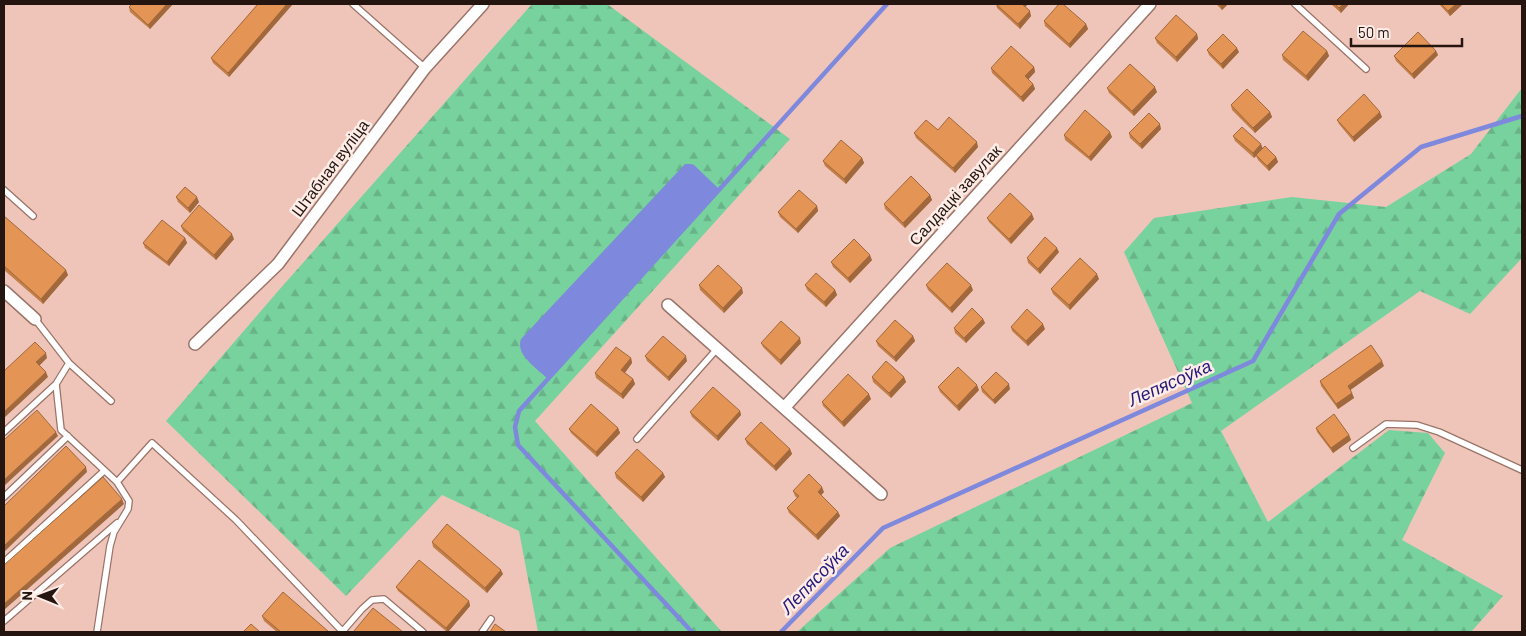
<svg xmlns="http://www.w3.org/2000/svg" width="1526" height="636" viewBox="0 0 1526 636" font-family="Barlow,sans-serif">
<defs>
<pattern id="forest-firs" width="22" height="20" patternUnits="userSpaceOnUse" patternTransform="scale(1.25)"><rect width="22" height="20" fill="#78d29e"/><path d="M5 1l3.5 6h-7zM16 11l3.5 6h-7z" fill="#68b387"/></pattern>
</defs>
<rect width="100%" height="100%" fill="#efc5b9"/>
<path fill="url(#forest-firs)" d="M532,4H607L790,139L535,421L722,632H538L519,531L442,495L346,596L166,421L279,290Z
M1522,88V258L1470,314L1420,291L1221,431L1268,522L1389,430L1428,433L1445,453L1402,540L1503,596L1471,632H797L890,548L1192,403L1124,252L1154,218L1292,197L1386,207L1471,154Z"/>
<path fill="#7e88dc" d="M685,164H691L694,165L719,189L548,379C537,368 515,355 521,339Z"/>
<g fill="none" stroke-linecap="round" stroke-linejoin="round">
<path stroke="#7e88dc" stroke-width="4.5" d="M692,632L518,445L515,427L519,411L887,4
M781,632L883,528L1253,361L1339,214L1421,147L1522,116"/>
<defs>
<path id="lane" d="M353,4L425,68
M1295,4L1366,69
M4,190L33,216
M35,319L69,363L56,384L61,430L117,482L152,443L236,520L343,632
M69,363L111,401
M4,432L56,384
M637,439L717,349
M1353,448L1386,424L1417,425L1439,432L1522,470
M4,497L68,436
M4,562L104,471
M4,621L117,523
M97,632L110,546L114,532L128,509L129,501L117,482
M342,632L362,609L372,600L384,599L423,632
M482,632L491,619"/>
<path id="street" d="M4,291L35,319
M668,305L881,494
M195,344L278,264L425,68L483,4
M784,408L1150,4"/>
</defs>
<use href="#lane" stroke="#9a7469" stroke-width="8"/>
<use href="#street" stroke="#9a7469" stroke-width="14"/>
<use href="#lane" stroke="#fff" stroke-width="5.5"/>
<use href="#street" stroke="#fff" stroke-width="11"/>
</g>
<path fill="#c47f49" d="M173,4L150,29L130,12L129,7Z
M258,4H291L292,5L229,77L213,63L211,58Z
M996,4H1028L1025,7L1031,16L1020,29L997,8Z
M1216,4H1228L1222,10Z
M1331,4H1349L1341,13Z
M1439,4H1463L1450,16Z
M1044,21L1086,24L1088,29L1070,48L1045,26Z
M1197,34L1198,39L1177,62L1157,43L1155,38Z
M1207,50L1239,52L1223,69L1209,55Z
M1327,51L1329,56L1308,81L1283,60L1282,55Z
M1436,51L1438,55L1414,79L1396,61L1394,56Z
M1034,67L1035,72L1028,79L1033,84L1035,89L1023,102L992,73L991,68Z
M1107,88L1157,92L1134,116L1109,93Z
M1231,105L1270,112L1272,117L1255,133L1232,110Z
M1382,117L1354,142L1339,124L1337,120Z
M1161,129L1142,149L1130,138L1129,133Z
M938,130L978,147L955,173L916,138L914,133Z
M1064,135L1112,137L1091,161L1065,140Z
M1233,136L1263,149L1276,157L1278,162L1269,171L1258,160L1256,156L1254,158L1235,141Z
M862,158L864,163L846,184L825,166L823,161Z
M930,195L932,200L905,228L885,209L884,204Z
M176,197L199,202L190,213L178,202Z
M817,206L818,211L798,233L780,217L778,212Z
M4,216L68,275L43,304L4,270Z
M987,218L1034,219L1011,244L989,222Z
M181,226L234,239L216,260L183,231Z
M185,238L187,243L169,266L145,248L143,243Z
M1059,252L1040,274L1028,263L1027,258Z
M872,260L850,283L833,267L831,262Z
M1099,279L1070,310L1053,294L1051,289Z
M699,285L743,293L724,313L700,290Z
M805,285L835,290L837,295L826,307L807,290Z
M926,285L973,290L952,313L928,290Z
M983,319L985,323L966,343L955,333L954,328Z
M1011,327L1045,329L1028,346L1012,331Z
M913,336L915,341L896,362L878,346L876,341Z
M761,343H801L781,365L763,347Z
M645,356L687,361L669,381L647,361Z
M631,358L632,363L625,373L633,379L635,384L623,399L596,378L595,373Z
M1384,366L1350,390L1354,398L1338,409L1321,386L1320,381Z
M872,377H904L906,382L891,398L873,382Z
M938,387L979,390L959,411L940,392Z
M981,387L1010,389L995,404L982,392Z
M871,399L844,427L823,406L822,402Z
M740,411L741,415L718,441L692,417L690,412Z
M618,428L620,433L597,457L571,433L569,429Z
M1316,428L1349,435L1351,440L1333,453L1317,432Z
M745,439L790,449L792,454L776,471L747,444Z
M615,473H663L665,477L643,502L616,478Z
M793,491L824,492L821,495L838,512L840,516L818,540L789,513L787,508L797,498L795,496Z
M432,542L503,574L487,593L433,547Z
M396,587L469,601L470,606L448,632H447L398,591Z
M262,616L329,632H277L264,621Z"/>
<path fill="#a0683c" d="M167,4H173L150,29L148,25Z
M287,4H291L292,5L229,77L228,73Z
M1022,4H1028L1023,9Z
M1221,4H1228L1222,10L1220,5Z
M1343,4H1349L1341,13L1339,8Z
M1456,4H1463L1450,16L1448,11Z
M1030,11L1031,16L1020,29L1018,24Z
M1086,24L1088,29L1070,48L1069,44Z
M1197,34L1198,39L1177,62L1176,57Z
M1237,48L1239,52L1223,69L1221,64Z
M1327,51L1329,56L1308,81L1306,76Z
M1436,51L1438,55L1414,79L1412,74Z
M1034,67L1035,72L1027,81L1025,76Z
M1033,84L1035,89L1023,102L1021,97Z
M1155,87L1157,92L1134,116L1132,111Z
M1270,112L1272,117L1255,133L1253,128Z
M1380,112L1382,117L1354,142L1353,137Z
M1160,124L1161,129L1142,149L1140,144Z
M1110,132L1112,137L1091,161L1089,157Z
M977,142L978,147L955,173L953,168Z
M1261,144L1263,149L1254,158L1253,153Z
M1276,157L1278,162L1269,171L1267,166Z
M862,158L864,163L846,184L844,179Z
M930,195L932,200L905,228L903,223Z
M197,197L199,202L190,213L188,208Z
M817,206L818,211L798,233L796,229Z
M1032,214L1034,219L1011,244L1009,239Z
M232,234L234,239L216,260L214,255Z
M185,238L187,243L169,266L167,262Z
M1057,248L1059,252L1040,274L1038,269Z
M870,255L872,260L850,283L848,278Z
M66,270L68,275L43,304L41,299Z
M1097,274L1099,279L1070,310L1069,305Z
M971,285L973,290L952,313L950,308Z
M742,288L743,293L724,313L723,308Z
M835,290L837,295L826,307L824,302Z
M983,319L985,323L966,343L964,338Z
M1043,324L1045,329L1028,346L1026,341Z
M913,336L915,341L896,362L894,357Z
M800,338L801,343L781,365L780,360Z
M46,353L47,358L38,367L36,362Z
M686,356L687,361L669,381L668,377Z
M631,358L632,363L623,375L621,370Z
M1382,361L1384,366L1349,391L1348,386Z
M46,372L48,377L4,418V412Z
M904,377L906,382L891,398L889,393Z
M633,379L635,384L623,399L621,394Z
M1009,384L1010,389L995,404L993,400Z
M977,385L979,390L959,411L957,406Z
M1352,393L1354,398L1338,409L1336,404Z
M869,394L871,399L844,427L842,422Z
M740,411L741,415L718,441L717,436Z
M618,428L620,433L597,457L596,452Z
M56,432L58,436L4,486V480Z
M1349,435L1351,440L1333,453L1331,448Z
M790,449L792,454L776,471L774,466Z
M86,467L87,472L4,552V546Z
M663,473L665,477L643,502L641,497Z
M822,487L824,492L819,497L818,492Z
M122,499L124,504L4,610V604Z
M838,512L840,516L818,540L816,535Z
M501,570L503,574L487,593L485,588Z
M469,601L470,606L448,632H447L446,628Z"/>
<path fill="#e49455" stroke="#a0683c" d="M132,4H167L148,25L129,7Z
M258,4H287L228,73L211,58Z
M996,4H1022L1030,11L1018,24Z
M1059,4H1063L1086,24L1069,44L1044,21Z
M1335,4H1343L1339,8Z
M1441,4H1456L1448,11Z
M1176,15L1197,34L1176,57L1155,38Z
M1303,31L1327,51L1306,76L1282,55Z
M1418,32L1436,51L1412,74L1394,56Z
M1223,34L1237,48L1221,64L1207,50Z
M1011,46L1034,67L1025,76L1033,84L1021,97L991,68Z
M1130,64L1155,87L1132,111L1107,88Z
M1247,89L1270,112L1253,128L1231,105Z
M1364,94L1380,112L1353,137L1337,120Z
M1085,110L1110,132L1089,157L1064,135Z
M1149,113L1160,124L1140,144L1129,133Z
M949,117L977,142L953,168L914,133L926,120L938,130Z
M1242,127L1261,144L1253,153L1233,136Z
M841,140L862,158L844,179L823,161Z
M1265,146L1276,157L1267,166L1256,155Z
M911,176L930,195L903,223L884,204Z
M185,187L197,197L188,208L176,197Z
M799,190L817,206L796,229L778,212Z
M1010,193L1032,214L1009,239L987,218Z
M199,205L232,234L214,255L181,226Z
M4,216L66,270L41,299L4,266Z
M162,220L185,238L167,262L143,243Z
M1045,237L1057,248L1038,269L1027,258Z
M854,239L870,255L848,278L831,262Z
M1080,258L1097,274L1069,305L1051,289Z
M947,263L971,285L950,308L926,285Z
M718,265L742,288L723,308L699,285Z
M816,273L835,290L824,302L805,285Z
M972,308L983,319L964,338L954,328Z
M1027,309L1043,324L1026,341L1011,327Z
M895,320L913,336L894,357L876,341Z
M781,321L800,338L780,360L761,343Z
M663,336L686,356L668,377L645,356Z
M35,342L46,353L36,362L46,372L4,412V371Z
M1371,345L1382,361L1348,386L1352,393L1336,404L1320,381Z
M616,347L631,358L621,370L633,379L621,394L595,373Z
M886,361L904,377L889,393L872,377Z
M958,367L977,385L957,406L938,387Z
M996,372L1009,384L993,400L981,387Z
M848,374L869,394L842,422L822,402Z
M713,387L740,411L717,436L690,412Z
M591,404L618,428L596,452L569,429Z
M37,410L56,432L4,480V440Z
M1334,414L1349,435L1331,448L1316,428Z
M761,422L790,449L774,466L745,439Z
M66,446L86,467L4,546V506Z
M637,449L663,473L641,497L615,473Z
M809,474L822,487L818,492L838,512L816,535L787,508L799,496L793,491Z
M103,477L122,499L4,604V565Z
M447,524L501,570L485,588L432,542Z
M419,560L469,601L446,628L396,587Z
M283,592L329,632H281L262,616Z
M373,608L403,632H355L354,631Z
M251,624L260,632H243Z
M495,624L506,632H490Z"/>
<g text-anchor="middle" stroke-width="5" stroke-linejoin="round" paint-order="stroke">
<g font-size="16" fill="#241511" stroke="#feede7">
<text transform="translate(330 168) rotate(-53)" y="6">Штабная вуліца</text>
<text transform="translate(955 195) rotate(-48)" y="6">Салдацкі завулак</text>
</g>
<g font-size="18" font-style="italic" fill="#241a7c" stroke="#feede7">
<text transform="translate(1170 383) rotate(-24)" y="6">Лепясоўка</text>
<text transform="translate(815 579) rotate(-46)" y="6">Лепясоўка</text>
</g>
</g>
<rect width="1526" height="636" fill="none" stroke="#241511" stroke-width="10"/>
<g transform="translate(40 596) rotate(271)" stroke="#feede7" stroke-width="4" paint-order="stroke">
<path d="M0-4L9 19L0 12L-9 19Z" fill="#241511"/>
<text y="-8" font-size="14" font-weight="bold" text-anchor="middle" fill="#241511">N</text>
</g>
<path d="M1351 38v8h111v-8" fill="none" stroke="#241511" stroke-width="2.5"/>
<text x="1358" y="38" font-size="15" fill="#241511" stroke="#feede7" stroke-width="4" paint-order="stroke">50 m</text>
</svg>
